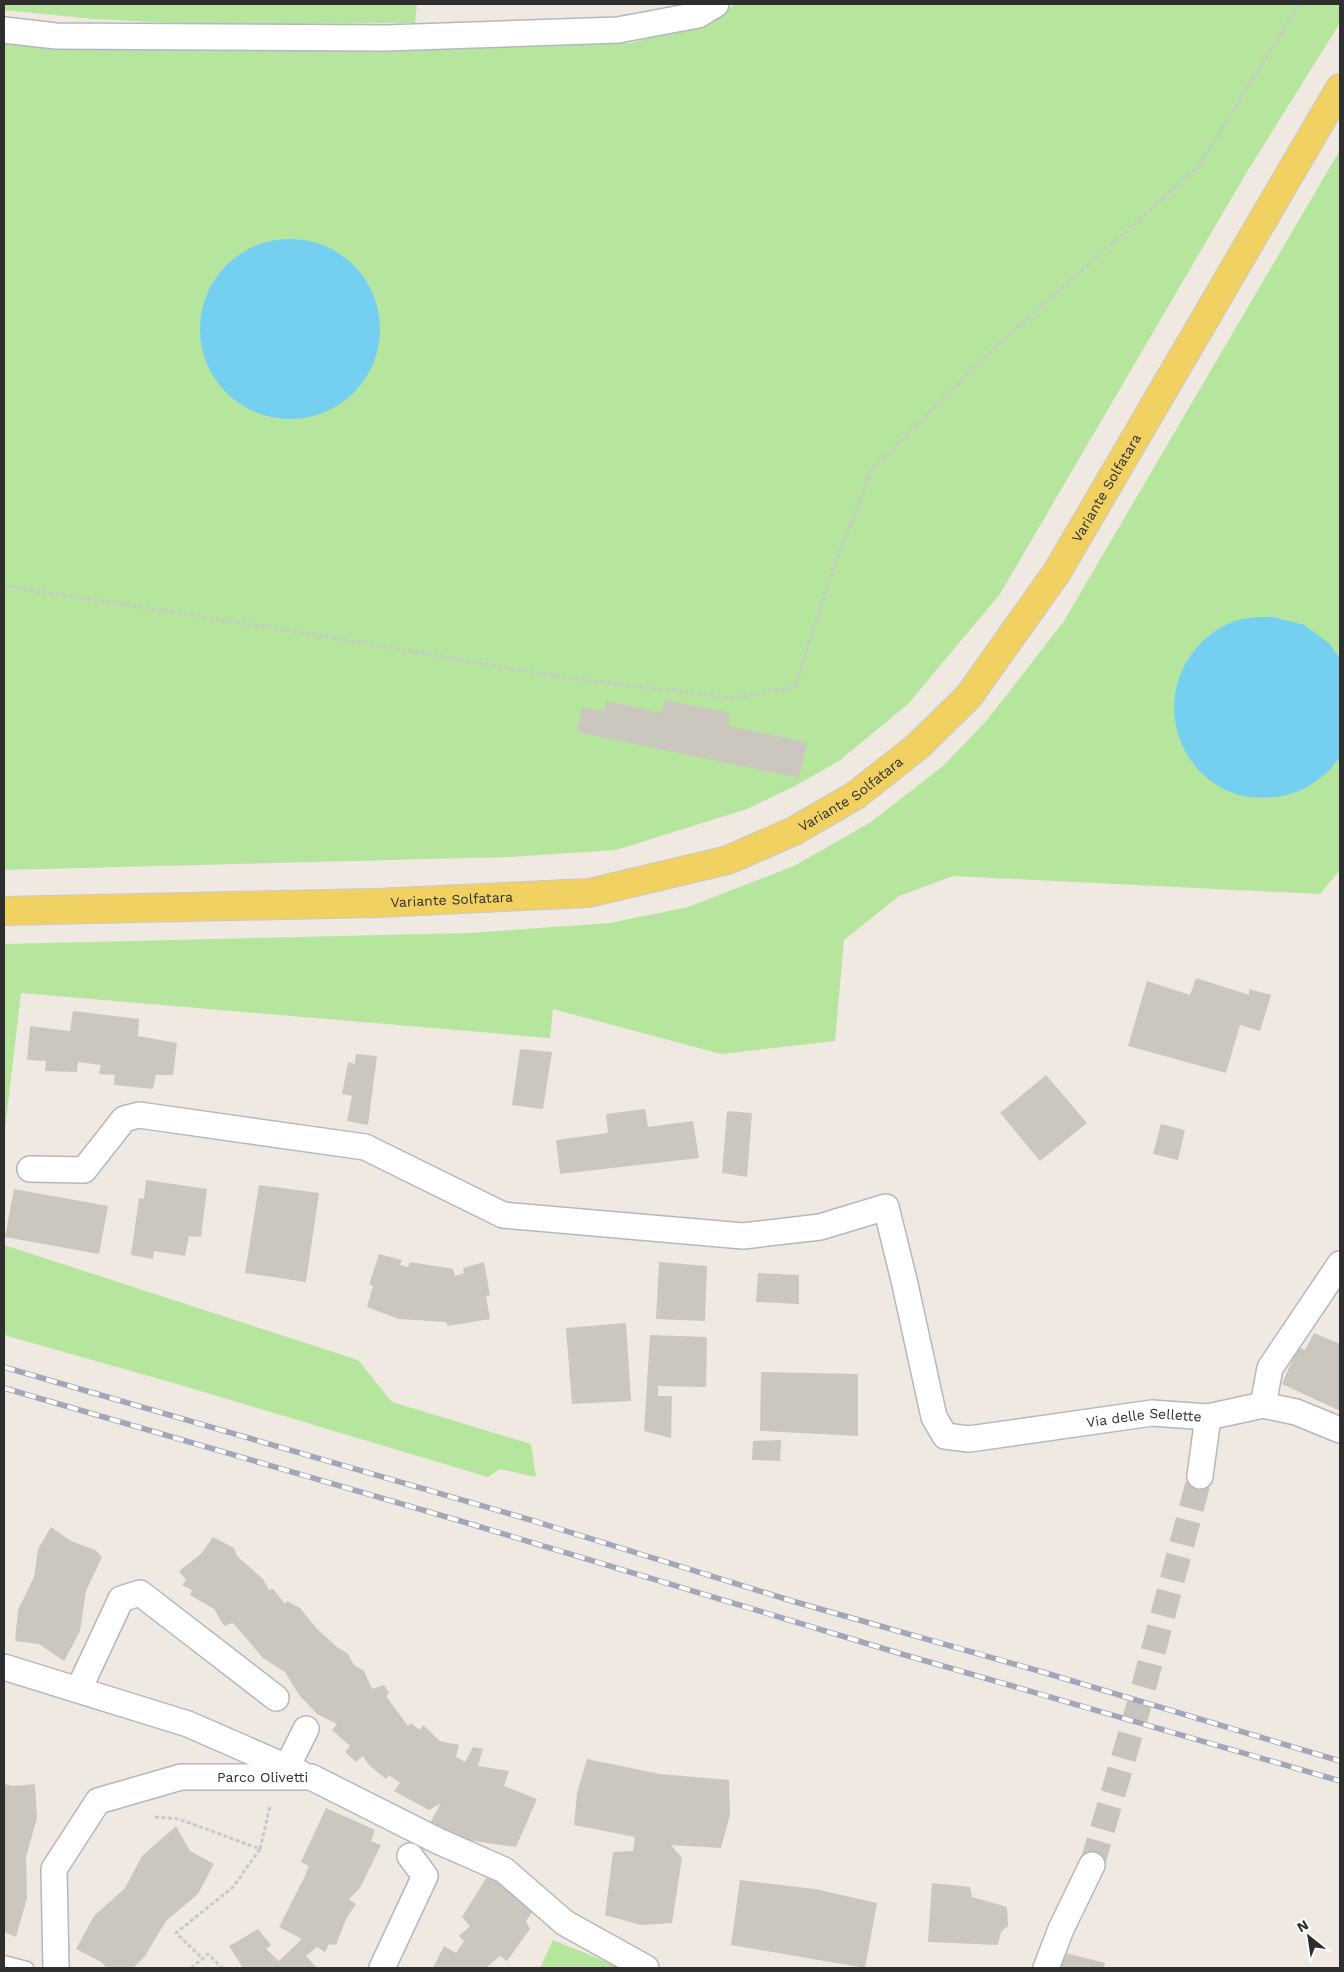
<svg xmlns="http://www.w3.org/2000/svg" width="1344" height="1972" viewBox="0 0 1344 1972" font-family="'Work Sans',sans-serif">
<rect width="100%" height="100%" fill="#efe9e1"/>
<path fill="#b6e59e" d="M4,4H417L415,23L213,25L93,19L4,10Z
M736,4H1340V23L1248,170L1000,594L908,704L839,761L795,786L747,809L616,850L509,857L4,870V38L321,47L631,43L688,28L716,16Z
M1340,150V870L1320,894L953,876L899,896L844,940L835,1041L721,1054L553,1009L550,1038L21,993L4,1137V944L470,933L610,923L688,907L794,866L871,822L943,766L987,720L1064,621Z
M4,1245L358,1360L392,1402L531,1444L536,1477L500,1469L488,1477L177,1384L4,1335Z
M553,1940L622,1968H540Z"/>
<path fill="#75cff0" d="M200 329a90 90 0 1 1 180 0a90 90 0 1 1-180 0Z
M1274,617L1304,625L1329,643L1340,659V756C1330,775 1302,793 1282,796C1266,798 1248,799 1233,793C1169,768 1154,687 1204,640C1214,631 1229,621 1243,619C1253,617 1264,617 1274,617Z"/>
<path fill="#cbc7bf" d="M664,700L730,713L728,726L807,742L799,778L577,732L582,707L604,711L606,701L662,713Z
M1196,978L1249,995V989L1271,995L1260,1031L1240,1025L1226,1073L1128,1046L1147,981L1190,995Z
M73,1011L139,1019L138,1036L177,1043L173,1075H156L153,1089L114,1085L115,1075L99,1074L101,1065L78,1062L77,1072L45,1071L46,1061L27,1060L30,1026L70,1031Z
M520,1049L552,1052L543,1109L512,1105Z
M356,1054L377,1056L368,1125L347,1121L352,1096L342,1094L348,1062L355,1064Z
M1046,1075L1087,1123L1040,1161L1000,1113Z
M645,1109L648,1127L693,1121L699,1158L560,1174L556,1140L608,1133L606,1114Z
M727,1111L752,1113L747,1177L722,1173Z
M1161,1124L1185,1130L1178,1160L1153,1154Z
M146,1180L207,1189L201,1237L189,1236L185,1256L154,1251L153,1259L131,1255L139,1198L144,1199Z
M259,1185L319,1193L306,1282L245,1273Z
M14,1189L108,1206L99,1254L5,1237Z
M379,1254L402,1260L400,1265L408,1267L410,1262L453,1269L455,1276L464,1273L463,1268L484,1262L490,1295L486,1296L490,1319L448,1326L446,1322L399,1319L367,1307L373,1286L369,1285Z
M659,1262L707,1266L705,1321L656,1319Z
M758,1273L799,1275V1304L756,1302Z
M626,1323L631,1401L572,1404L566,1328Z
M1314,1333L1340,1344V1411L1282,1384L1298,1347L1305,1350Z
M650,1335L707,1337L706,1387L658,1386V1396H672L671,1438L644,1431Z
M761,1372L858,1374V1436L760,1431Z
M781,1440L780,1461L752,1460L753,1441Z
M51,1527L71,1541L95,1550L102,1557L86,1591L80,1631L64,1661L39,1644L15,1641L18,1610L34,1577L38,1549Z
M213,1537L234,1548L237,1556L263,1579L269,1590L273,1589L285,1604L287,1601L300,1608L317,1629L337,1647L348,1654L354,1665L364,1671L372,1689L384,1685L389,1693L386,1696L408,1726L411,1723L420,1730L423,1725L440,1741L459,1745L456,1757L465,1762L473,1747L483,1749L478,1766L509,1771L504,1786L537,1799L516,1847L467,1840L430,1823L441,1803L429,1810L394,1791L400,1783L389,1775L386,1779L369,1765L363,1756L356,1762L345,1752L350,1746L332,1730L337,1724L317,1714L299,1695L285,1672L263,1658L233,1623L224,1626L214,1609L190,1595L192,1590L182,1585L186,1580L179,1571L201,1554Z
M587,1759L660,1774L729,1780L730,1815L721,1848L671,1845L682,1858L672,1923L641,1925L605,1915L613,1852L633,1851L635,1837L574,1825L577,1793Z
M4,1784L13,1786L35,1784L37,1818L26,1857L27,1898L16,1937L4,1932Z
M326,1808L375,1830L371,1841L381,1845L360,1888L349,1899L356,1904L346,1919L336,1945L329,1944L325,1952L317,1947L306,1956L317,1968H243L229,1946L258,1929L271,1945L266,1949L279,1961L302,1939L279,1927L305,1876L309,1866L301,1862Z
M176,1826L190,1851L214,1864L198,1894L166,1921L145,1956L133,1968H107L101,1962L76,1949L94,1916L125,1888L142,1856Z
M486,1878L495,1879L536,1907L526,1921L530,1929L507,1961L500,1956L488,1966V1968H433L444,1946L456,1953L464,1941L459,1936L470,1926L462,1917Z
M740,1880L815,1889L877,1903L865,1968L731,1945Z
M932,1883L970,1887L972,1897L1007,1907L1008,1926L1001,1932L998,1945L928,1942Z
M1062,1952L1105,1963L1104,1968H1058Z"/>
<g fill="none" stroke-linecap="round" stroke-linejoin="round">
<path stroke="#c8c4bd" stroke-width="25" stroke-dasharray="25 12" stroke-linecap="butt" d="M1092,1865L1137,1712L1200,1476"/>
<defs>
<path id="service" d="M4,1962L27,1968"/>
<g id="minor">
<path d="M4,30L56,36L387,38L618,30L698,15L716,4"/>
<path id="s1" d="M30,1169L84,1170L124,1119L139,1115L365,1147L503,1215L743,1236L820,1227L886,1207L904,1280L934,1417L945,1436L969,1439L1152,1413L1208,1417L1263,1405L1296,1412L1340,1430"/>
<path d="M1263,1405L1270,1368L1340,1264"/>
<path d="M1200,1476L1208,1417"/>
<path d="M4,1667L188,1724L300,1773"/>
<path d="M79,1689L121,1599L140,1593L276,1698"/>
<path d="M287,1767L306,1729"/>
<path id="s2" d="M56,1968L54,1869L98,1801L181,1777H311L438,1841L504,1870L565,1923L646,1968"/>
<path d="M382,1968L425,1876L410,1856"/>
<path d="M1046,1968L1061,1929L1092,1865"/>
</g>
<g id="primary">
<path id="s3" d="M4,911L376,903L589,893L728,860L794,831L856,795L918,746L969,696L1057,572L1340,88"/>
</g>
</defs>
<use href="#service" stroke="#b4b7c1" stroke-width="15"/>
<use href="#minor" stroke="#b4b7c1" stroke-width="28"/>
<use href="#primary" stroke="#c9c9c9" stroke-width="30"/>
<path stroke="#c9c9c9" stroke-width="3" stroke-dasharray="4 2.5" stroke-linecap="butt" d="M4,586L281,629L561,677L732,698L795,687L828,583L872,469L982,359L1199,166L1299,4
M155,1817L179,1819L260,1849L233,1887L176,1933L202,1958
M260,1849L270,1806
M191,1968L208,1954L222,1968"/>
<use href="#service" stroke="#fff" stroke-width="12"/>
<use href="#minor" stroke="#fff" stroke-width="25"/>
<use href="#primary" stroke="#f2d163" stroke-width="28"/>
<defs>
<path id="rail" d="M4,1367L524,1518L792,1601L1039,1671L1340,1761
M4,1388L474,1525L905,1655L1340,1781"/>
</defs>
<use href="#rail" stroke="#a3a6b8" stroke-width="5.5"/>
<use href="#rail" stroke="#fff" stroke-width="4" stroke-dasharray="11" stroke-linecap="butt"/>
</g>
<g text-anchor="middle" stroke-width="4" stroke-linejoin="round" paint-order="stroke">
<g font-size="14" fill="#2e2e2e" stroke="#fff">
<text dy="5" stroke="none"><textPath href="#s3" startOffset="1272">Variante Solfatara</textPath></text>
<text dy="5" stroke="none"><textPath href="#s3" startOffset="868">Variante Solfatara</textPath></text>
<text dy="5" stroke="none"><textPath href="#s3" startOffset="448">Variante Solfatara</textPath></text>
<text dy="5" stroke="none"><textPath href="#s1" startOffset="1342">Via delle Sellette</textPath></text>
<text dy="5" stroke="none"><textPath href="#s2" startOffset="348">Parco Olivetti</textPath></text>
</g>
</g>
<rect width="1344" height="1972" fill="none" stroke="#2e2e2e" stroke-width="10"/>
<g transform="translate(1309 1937) rotate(330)" stroke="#ffffff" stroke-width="4" paint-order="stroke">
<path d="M0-4L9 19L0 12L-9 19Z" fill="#2e2e2e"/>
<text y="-8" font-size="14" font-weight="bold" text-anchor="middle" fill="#2e2e2e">N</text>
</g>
</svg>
